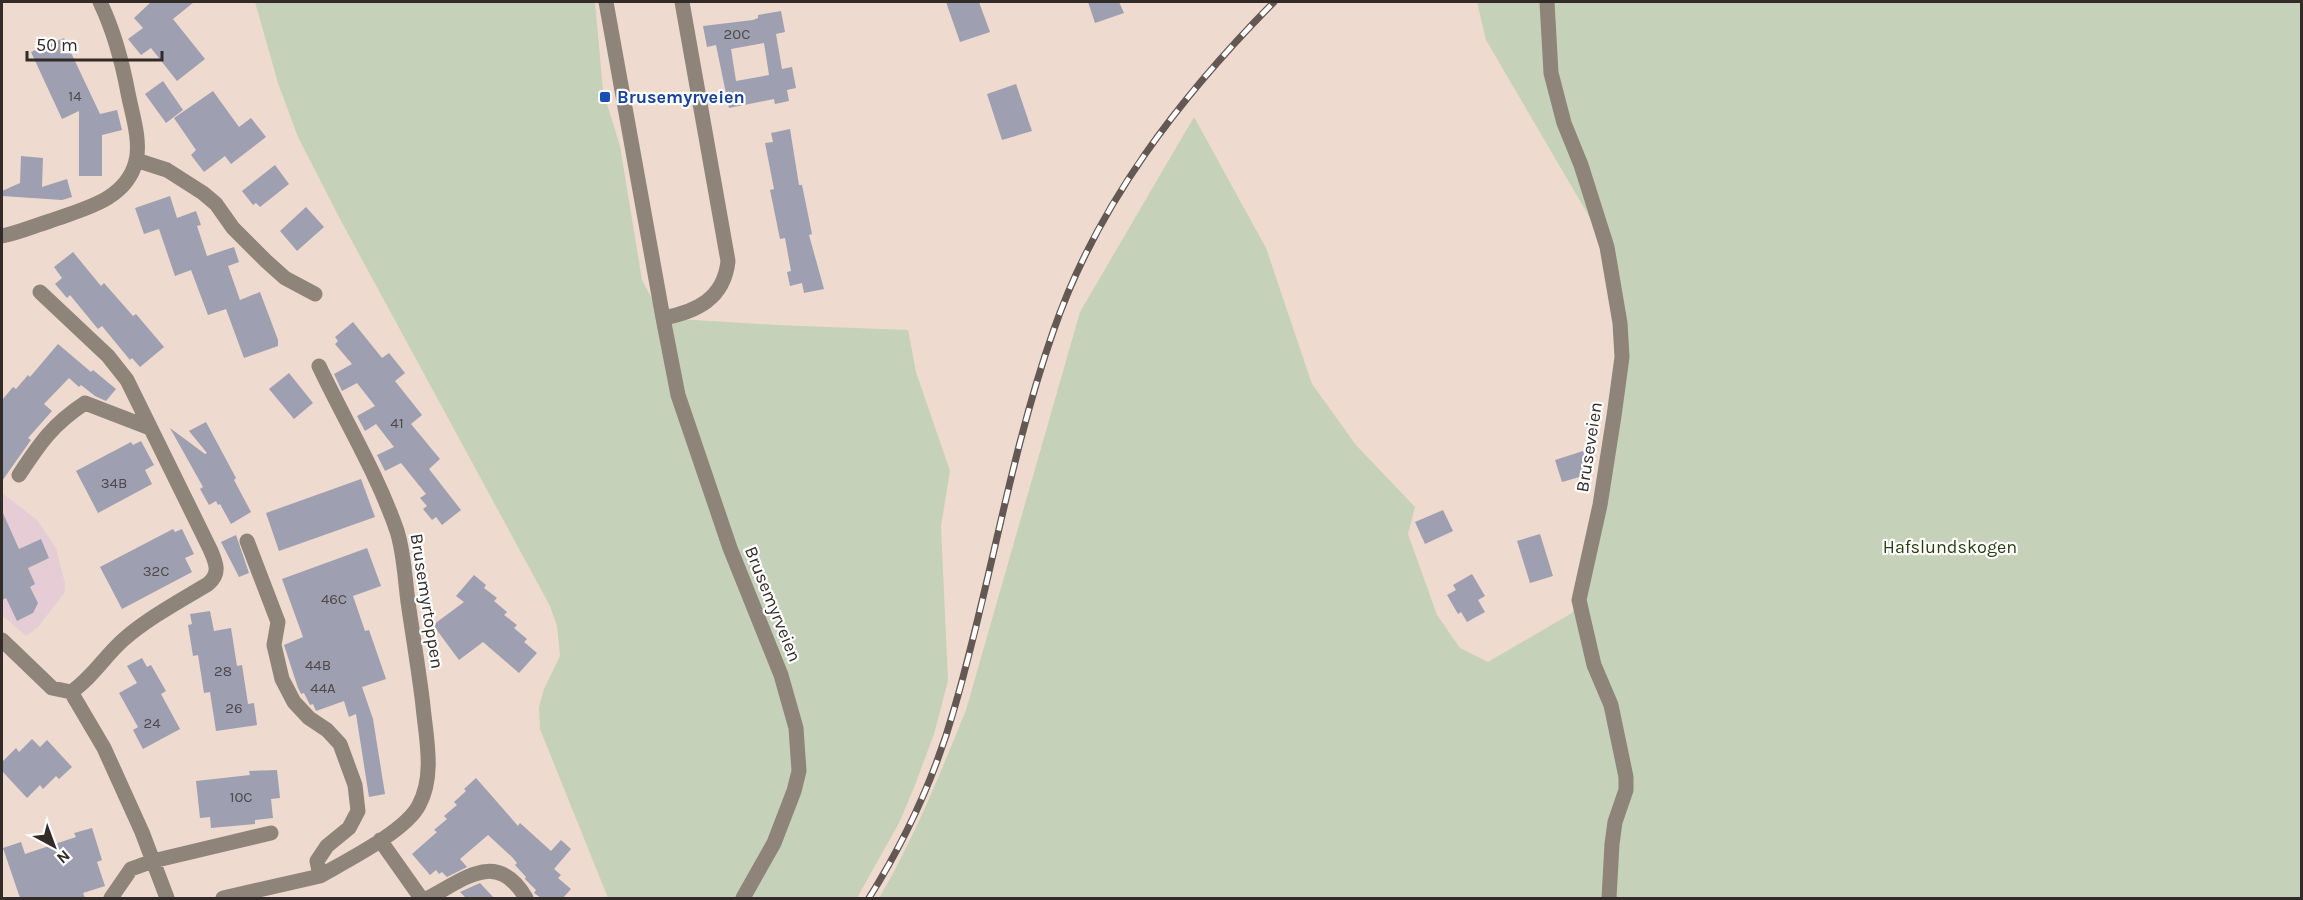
<svg xmlns="http://www.w3.org/2000/svg" width="2303" height="900" viewBox="0 0 2303 900" font-family="Karla,sans-serif">
<rect width="100%" height="100%" fill="#eedacf"/>
<path fill="#e6cdd5" d="M2,493L37,520L56,548L65,583V592L38,627L26,636L2,615Z"/>
<path fill="#c5d2b9" d="M255,2H595L603,91L620,146L642,280L662,318L778,325L908,330L916,372L950,471L941,526L948,681L934,734L913,790L899,823L857,898H608L540,729L539,707L544,689L560,656L557,626L550,606L340,219L298,137L278,83Z
M1477,2H2301V898H879C914,839 940,774 966,710L1080,312L1194,117L1266,248L1312,384L1356,445L1415,507L1408,534L1437,615L1460,648L1488,662L1572,613L1579,600L1622,357L1607,247L1486,40Z"/>
<path fill="#9e9fb1" fill-rule="evenodd" d="M151,2H194L173,19L205,59L177,81L151,48L141,55L128,39L143,28L134,18Z
M946,2H979L990,32L960,42Z
M1088,2H1119L1124,13L1095,23Z
M781,11L785,32L776,34L782,69L792,67L796,88L787,90L789,101L775,104L774,99L729,108L716,45L707,47L703,26L753,20L758,18V15ZM764,43L769,75L736,81L731,49Z
M64,38L100,114L117,110L122,130L102,135V176H79V111L62,119L31,52Z
M163,81L183,110L166,123L145,94Z
M1016,84L1032,131L1002,140L987,94Z
M213,91L239,127L251,118L266,137L231,164L225,156L204,172L191,155L196,150L174,118Z
M790,129L798,179L799,185H802L812,234L809,235L824,289L804,293L802,283L790,286L787,272L791,271L785,238L780,239L770,190L774,189L765,143L773,142L771,133Z
M21,156L43,158L42,187L67,179L72,197L62,200L2,196V191L20,183Z
M275,165L289,184L260,207L256,203L253,205L242,191Z
M170,196L177,218L196,211L201,225L197,226L207,256L234,247L239,262L228,266L240,300L260,292L278,340V346L244,358L226,309L208,315L191,270L175,276L159,229L144,234L135,208Z
M306,207L324,227L297,251L280,231Z
M73,252L101,286L104,283L133,316L136,314L164,347L140,367L132,358L130,360L102,326L98,329L70,295L67,298L55,284L62,278L54,267Z
M353,322L382,358L389,353L405,373L395,381L422,415L411,424L440,459L429,469L461,510L442,525L436,517L432,520L423,509L427,506L420,498L426,494L401,463L385,471L377,455L394,447L376,424L365,431L357,416L375,406L357,383L342,391L334,374L352,364L335,344L338,341L335,337Z
M58,344L91,372L93,370L116,389L106,401L95,396L81,385L79,387L69,378L44,404L52,411L28,438L31,440L2,481V400L13,387L16,389L28,375L30,377Z
M289,373L313,403L294,419L269,389Z
M206,422L236,478L234,480L251,512L231,524L220,504L218,505L216,501L209,505L200,489L203,487L170,428L205,454L207,453L189,431Z
M141,441L154,465L145,470L152,484L98,513L76,471L131,442L133,445Z
M1583,451L1590,474L1562,482L1555,460Z
M361,479L375,517L279,551L266,513Z
M1443,510L1453,531L1425,544L1415,522Z
M2,511L19,549L41,539L49,558L28,568L35,584L30,587L38,603L33,613L17,621L6,598L2,600Z
M173,529L175,532L182,529L194,554L185,558L192,572L122,609L100,567Z
M1540,534L1553,576L1530,583L1517,541Z
M236,535L249,573L239,577L221,542Z
M367,548L381,586L353,596L365,631L369,630L386,679L362,687L373,719L385,794L369,797L356,714L349,717L344,701L316,711L313,704L310,705L304,693L301,694L298,688L284,645L303,637L282,579Z
M1472,574L1485,596L1478,600L1485,612L1467,622L1461,612L1458,614L1447,595L1456,590L1453,585Z
M474,575L486,585L484,588L497,598L494,601L507,612L504,615L517,625L514,628L527,639L524,642L537,653L519,673L483,642L459,660L433,625L464,602L456,596Z
M210,611L214,631L231,628L237,666L242,665L248,704L254,703L257,725L216,731L210,692L204,693L198,655L193,656L188,625L192,624L190,614Z
M142,658L147,667L151,665L166,691L161,694L180,729L143,749L133,730L138,727L119,693L137,683L127,666Z
M32,739L40,747L47,740L72,767L59,779L56,776L43,789L40,785L27,798L2,771V762L16,748L19,752Z
M277,770L280,798L271,799L273,818L255,820V824L211,828L210,817L200,818L196,781L250,775L249,771Z
M476,778L518,826L520,823L551,851L561,840L571,849L554,869L561,875L558,878L571,889L563,898H541L534,893L536,890L525,879L526,877L515,865L517,863L512,857L488,835L460,859L467,867L447,877L442,872L439,874L436,870L430,875L412,854L437,832L434,830L447,819L444,816L457,805L454,802L466,791L464,789Z
M92,828L102,860L97,862L105,886L83,893L85,898H20L3,848L21,842L25,854L76,837L74,833Z
M480,883L494,898H466L460,892Z"/>
<g fill="none" stroke-linecap="round" stroke-linejoin="round">
<path stroke="#8e8479" stroke-width="15" d="M606,2L663,318L678,395L730,548L781,675L796,728L799,771L794,791L774,843L743,898
M1547,2L1551,73L1564,123L1581,165L1607,247L1620,323L1622,357L1614,416L1600,505L1579,600L1594,665L1611,705L1626,777V790L1615,822L1612,844L1609,898
M136,160L167,170L203,193L216,204L233,228L266,261L285,278L315,294
M2,236C18,233 34,226 50,221C82,209 126,201 136,161C141,140 132,114 128,93C122,61 114,31 100,2
M663,318C696,312 724,299 728,261L682,2
M19,475C40,443 53,424 85,403L150,428
M247,541L278,622L274,645L282,679L294,702L309,718L327,730L340,744L355,785L358,811L349,828L327,846L317,861L320,876
M2,640L52,688L71,692C91,679 105,656 123,640C148,618 180,601 208,584C221,573 216,563 210,549L127,380L108,356L40,292
M71,692L104,748L142,832L167,898
M380,840L421,898
M111,898L131,869L153,861L271,833
M223,898L320,876C346,861 406,831 419,805C435,775 426,738 423,706C419,671 413,637 408,602C405,579 404,553 397,531C377,473 345,421 319,366
M428,898C465,879 497,849 526,898"/>
<defs>
<path id="rail" d="M869,898C906,839 936,774 955,706C991,582 1010,455 1053,332C1097,204 1180,97 1274,2"/>
</defs>
<use href="#rail" stroke="#635853" stroke-width="7"/>
<use href="#rail" stroke="#fff" stroke-width="4.5" stroke-dasharray="14" stroke-linecap="butt"/>
</g>
<rect fill="#1a4fb4" stroke="#fff" stroke-width="2" x="599" y="91" width="12" height="12" rx="3"/>
<g text-anchor="middle" stroke-width="4.5" stroke-linejoin="round" paint-order="stroke">
<g font-size="15" fill="#4e484a">
<text x="737" y="39">20C</text>
<text x="75" y="101">14</text>
<text x="397" y="428">41</text>
<text x="114" y="488">34B</text>
<text x="156" y="576">32C</text>
<text x="334" y="604">46C</text>
<text x="318" y="670">44B</text>
<text x="223" y="676">28</text>
<text x="323" y="693">44A</text>
<text x="234" y="713">26</text>
<text x="152" y="728">24</text>
<text x="241" y="802">10C</text>
</g>
<g font-size="18" font-weight="bold" fill="#164399" stroke="#fff" text-anchor="start">
<text x="617" y="103">Brusemyrveien</text>
</g>
<g font-size="18" fill="#332b27" stroke="#fff">
<text transform="translate(1589 447) rotate(-81)" y="6">Bruseveien</text>
<text transform="translate(427 601) rotate(81)" y="6">Brusemyrtoppen</text>
<text transform="translate(773 604) rotate(68)" y="6">Brusemyrveien</text>
</g>
<g font-size="18" fill="#293d0f" stroke="#fff">
<text x="1950" y="553">Hafslundskogen</text>
</g>
</g>
<rect width="2303" height="900" fill="none" stroke="#332b27" stroke-width="6"/>
<g transform="translate(54 846) rotate(139)" stroke="#ffffff" stroke-width="4.5" paint-order="stroke">
<path d="M0-4.5L10 22L0 15L-10 22Z" fill="#332b27"/>
<text y="-9" font-size="16" font-weight="bold" text-anchor="middle" fill="#332b27">N</text>
</g>
<path d="M27 51v9h135v-9" fill="none" stroke="#332b27" stroke-width="3"/>
<text x="36" y="51" font-size="18" fill="#332b27" stroke="#ffffff" stroke-width="4.5" paint-order="stroke">50 m</text>
</svg>
